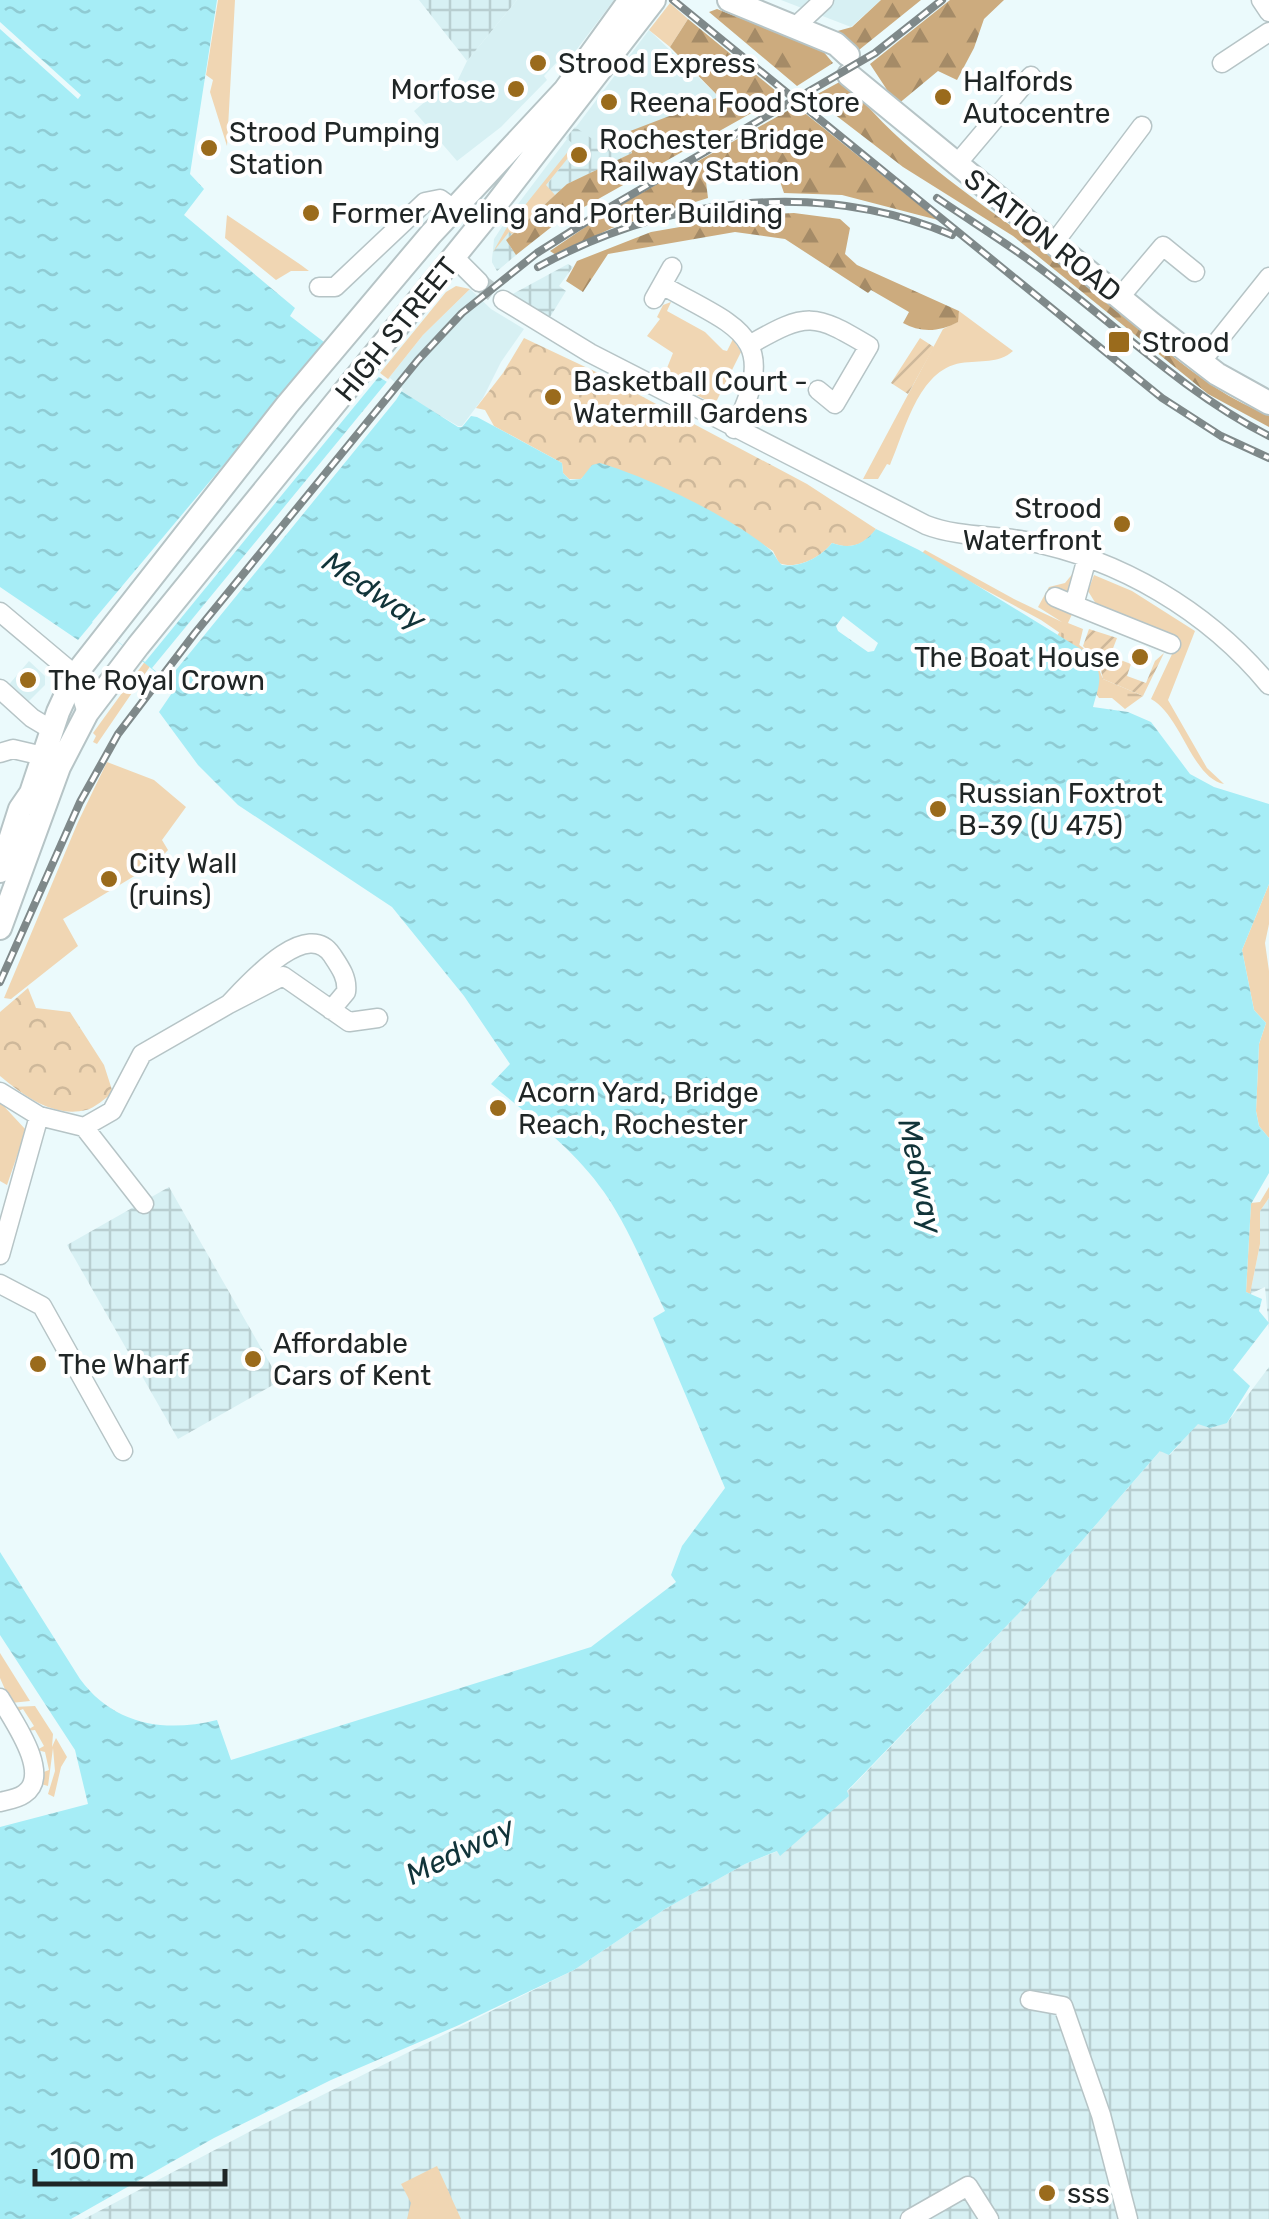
<svg xmlns="http://www.w3.org/2000/svg" width="1269" height="2219" viewBox="0 0 1269 2219" font-family="Rubik,sans-serif">
<defs>
<pattern id="industrial-grid" width="8" height="8" patternUnits="userSpaceOnUse" patternTransform="scale(2.5)"><rect width="8" height="8" fill="#d7f0f3"/><path d="M0 4h8M4 0v8" fill="none" stroke="#b8ced0"/></pattern>
<pattern id="forest-firs" width="22" height="20" patternUnits="userSpaceOnUse" patternTransform="scale(2.5)"><rect width="22" height="20" fill="#ccab7e"/><path d="M5 1l3.5 6h-7zM16 11l3.5 6h-7z" fill="#a58b67"/></pattern>
<pattern id="wetland-marsh" width="20" height="14" patternUnits="userSpaceOnUse" patternTransform="scale(2.5)"><rect width="20" height="14" fill="#f0d6b3"/><path d="M1 5h8M5 5V1M11 12h8M15 12V8" fill="none" stroke="#ceb89a"/></pattern>
<pattern id="park-crowns" width="20" height="18" patternUnits="userSpaceOnUse" patternTransform="scale(2.5)"><rect width="20" height="18" fill="#f0d6b3"/><path d="M2 6a3 3 0 1 1 6 0M12 15a3 3 0 1 1 6 0" fill="none" stroke="#ceb89a"/></pattern>
<pattern id="garden-furrows" width="10" height="10" patternUnits="userSpaceOnUse" patternTransform="scale(2.5)"><rect width="10" height="10" fill="#f0d6b3"/><path d="M-1 1l2-2M0 10L10 0M9 11l2-2" fill="none" stroke="#ceb89a"/></pattern>
<pattern id="water-ripples" width="26" height="14" patternUnits="userSpaceOnUse" patternTransform="scale(2.5)"><rect width="26" height="14" fill="#a6edf6"/><path d="M2 4q2-2 4 0t4 0M15 11q2-2 4 0t4 0" fill="none" stroke="#8fcbd3"/></pattern>
</defs>
<rect width="100%" height="100%" fill="#ebfafc"/>
<path fill="#d7f0f3" d="M517,0H614L565,65L558,61L544,76L547,80L501,127L457,161L414,111L445,85L454,88L467,61Z
M781,0H881L851,27Z
M649,30L719,97L632,153L567,184L506,240L516,255L497,271L492,262L494,239L509,216Z
M470,289L491,309L524,329L501,362L483,398L462,426H458L405,395L388,379L423,335Z
M29,661L45,676V685L26,704L6,688Z"/>
<path fill="url(#industrial-grid)" d="M419,0H517L467,61Z
M575,127L601,145L625,133L632,153L567,184L506,240L516,255L497,271L492,262L493,252L577,147L566,138Z
M568,264L573,267L559,286L566,291L550,317L509,296Z
M169,1187L280,1381L178,1439L67,1245Z
M1269,1198V1330L1265,1287L1250,1294L1260,1244V1211Z
M1269,1367V2219H84L264,2124L574,1970L665,1909L745,1864L778,1851L847,1792L1020,1612L1161,1450L1170,1455L1198,1423H1227Z"/>
<path fill="#f0d6b3" d="M218,0H235L227,146L210,92L213,80L206,75Z
M670,3L688,19L670,47L649,30Z
M574,144L577,147L546,185L555,195L512,234L509,232L493,252L506,229Z
M227,215L301,265L309,271H291L276,280L225,238Z
M456,286L470,289L423,335L388,379L380,373L446,292Z
M671,302L667,311L705,332L723,350L727,351L733,339L741,352L717,400L712,403L663,378L673,353L647,336L660,319L657,317L663,305Z
M959,311L1013,351C998,364 981,360 961,363C918,370 905,431 890,465L887,464L878,479H863L943,329L957,322Z
M925,550L1014,599L1062,622L1038,607L1049,587L1065,583L1074,572L1071,589L1066,593L1073,612L1068,623L1083,629L1079,646L1041,620L937,564L922,553Z
M1094,575L1132,591L1195,631L1168,700L1207,768L1224,784C1192,778 1181,715 1151,699L1173,652L1126,617L1096,604L1088,591Z
M146,660L151,665L97,744L93,742L96,736L93,733Z
M107,762L154,780L186,807L162,840L168,850L156,863L63,919L78,946L11,999L4,998L78,822Z
M1269,884V924L1265,943L1269,971V1138L1259,1126L1256,1111L1259,1044L1266,1023L1254,1010L1242,950Z
M0,1102L26,1130L7,1185L0,1181Z
M1269,1187V1198L1260,1211V1244L1250,1294L1246,1292L1251,1203L1260,1202Z
M0,1653L30,1701L11,1703L0,1678Z
M35,1706L53,1734L52,1747L56,1738L67,1757L61,1767L54,1797L48,1794L55,1771L53,1748L48,1786L41,1784V1773L49,1770L45,1752L37,1750L44,1746L35,1730L26,1731L34,1726L23,1709L16,1712L13,1707Z
M437,2166L461,2219H407L411,2203L401,2184Z"/>
<path fill="url(#forest-firs)" d="M881,0H921L854,54L834,32L852,27Z
M950,0H1004L984,19L974,48L957,80L938,71L897,105L870,64Z
M717,9L822,50L833,63L797,86L709,12Z
M688,19L782,96L559,221L516,255L506,240L567,184L632,153L625,133L719,97L670,47Z
M845,79C903,156 990,208 1066,266C1127,314 1197,389 1269,415V427L1208,394L1013,236L903,167L812,97Z
M796,106L938,220L842,195L784,193L774,164L706,182L708,198L612,228L556,255L550,251L606,213Z
M794,213L840,219L850,228L845,254L857,265L959,311L958,322C940,332 920,333 903,323L909,312L871,290L868,293L785,239L735,232L608,254L583,292L566,281L577,261L651,232L749,215Z"/>
<path fill="url(#wetland-marsh)" d="M1060,631L1093,655L1103,679L1143,696L1125,709L1112,698H1099L1057,636Z"/>
<path fill="url(#park-crowns)" d="M524,338L596,372L807,484L876,529C865,545 850,550 832,543C820,558 797,570 779,563L773,551L734,526L666,490L611,467C594,461 593,468 581,479H569L563,473L562,463L494,426L485,410L476,408L503,373Z
M28,988L36,1008L70,1012L104,1065L113,1093C105,1098 95,1108 86,1110C53,1118 23,1095 0,1076V1012Z"/>
<path fill="url(#garden-furrows)" d="M920,338L934,347L908,394L891,383Z
M1089,629L1117,638L1110,656L1131,664L1127,676L1146,683L1155,661L1164,653L1143,696L1103,679L1099,662L1083,646Z"/>
<path fill="url(#water-ripples)" d="M0,0H217L190,174L204,189L184,215L295,308L290,316L324,342L458,427H462L471,416L477,417L562,463L563,473L570,480L581,479L592,465L600,463C648,477 729,516 768,548C775,553 776,560 782,565C800,568 821,557 832,543C852,550 864,544 876,529L919,550L1089,654C1105,675 1099,685 1093,707L1128,712L1151,722L1190,774L1214,787L1269,804V884L1242,950L1254,1010L1266,1023L1259,1044L1256,1111L1259,1126L1269,1138V1173L1251,1204L1246,1292L1262,1299L1259,1311L1269,1323L1233,1370L1250,1386L1227,1423L1210,1428L1198,1424L1169,1455L1160,1451L1020,1612L847,1791L849,1796L780,1856L777,1851L745,1864L665,1909L574,1970L459,2025L331,2080L214,2138L71,2219H0V1827L88,1804L75,1750L0,1635V1552L80,1679C114,1725 164,1733 217,1720L231,1760L591,1647L676,1582L671,1575L682,1546L725,1488L653,1318L665,1311C646,1272 629,1228 604,1192C575,1150 531,1117 491,1084L510,1064L464,996L392,907L238,805L198,765L159,712L174,690L167,681L93,622L78,640L0,587V29L78,99L81,95L0,22Z"/>
<path fill="#ebfafc" d="M329,339L381,374L145,662L92,622Z
M390,378L403,389L396,400L167,681L152,668Z
M843,616L878,643L874,651L868,652L838,631L836,626Z"/>
<g fill="none" stroke-linecap="round" stroke-linejoin="round">
<path stroke="#c2d0d1" stroke-width="18" stroke-dasharray="18 9" stroke-linecap="butt" d="M479,282L503,300"/>
<defs>
<path id="minor" d="M1261,0L1269,12
M794,28L824,0
M1222,63L1269,32
M956,165L1031,76
M1054,243L1142,126
M454,257L479,282
M662,285C737,328 782,334 734,429
M319,287H335L425,202L440,199L455,210
M1120,297L1163,246L1195,272
M654,299L672,267
M503,300L590,353L926,525C957,537 993,535 1026,541C1120,559 1208,611 1269,685
M751,344C807,312 814,313 869,346L835,404L818,390
M1201,362L1269,277
M1087,558L1074,605L1171,644
M1055,597L1074,605
M0,612L75,675L87,713
M0,689L32,718L52,730
M0,753L13,749L43,756
M331,1010L346,992C348,978 340,967 332,955C307,917 249,983 229,1004L283,976L349,1022L378,1018
M0,1092L39,1116L84,1127L144,1204
M84,1127L112,1111L142,1054L229,1004
M0,1255L39,1116
M0,1284L42,1306L123,1451
M0,1698C12,1719 53,1775 24,1794C17,1799 8,1800 0,1802
M1030,2000L1063,2006L1101,2115L1128,2219
M910,2219L968,2186L989,2219"/>
<path id="major" d="M729,0L836,44L848,55
M849,75L1152,324L1217,374L1269,403
M0,871L20,809L31,793L58,712L75,675L287,405L431,234L565,90L630,0
M0,928L59,767L87,713L138,646L487,216L654,0"/>
</defs>
<use href="#minor" stroke="#b6c4c6" stroke-width="21"/>
<use href="#major" stroke="#b6c4c6" stroke-width="26"/>
<use href="#minor" stroke="#fff" stroke-width="18"/>
<use href="#major" stroke="#fff" stroke-width="22"/>
<defs>
<path id="rail" d="M673,0L1162,398L1221,436L1269,458
M937,198C969,220 1002,240 1033,263C1112,321 1181,391 1269,436
M538,267C665,197 818,179 952,235
M0,982L80,802L118,734L195,633L418,360L462,313L537,253L605,210L875,53L942,0"/>
</defs>
<use href="#rail" stroke="#7f898a" stroke-width="8"/>
<use href="#rail" stroke="#fff" stroke-width="4" stroke-dasharray="11" stroke-linecap="butt"/>
</g>
<g fill="#9a6b1c" stroke="#fff" stroke-width="4">
<circle cx="538" cy="63" r="10"/>
<circle cx="516" cy="89" r="10"/>
<circle cx="943" cy="97" r="10"/>
<circle cx="609" cy="102" r="10"/>
<circle cx="209" cy="148" r="10"/>
<circle cx="579" cy="155" r="10"/>
<circle cx="311" cy="213" r="10"/>
<rect x="1107" y="330" width="24" height="24" rx="5"/>
<circle cx="553" cy="397" r="10"/>
<circle cx="1122" cy="524" r="10"/>
<circle cx="1140" cy="657" r="10"/>
<circle cx="28" cy="680" r="10"/>
<circle cx="938" cy="809" r="10"/>
<circle cx="109" cy="879" r="10"/>
<circle cx="498" cy="1108" r="10"/>
<circle cx="253" cy="1359" r="10"/>
<circle cx="38" cy="1364" r="10"/>
<circle cx="1047" cy="2193" r="10"/>
</g>
<g text-anchor="middle" stroke-width="8" stroke-linejoin="round" paint-order="stroke">
<g font-size="28" fill="#202626" stroke="#fff" text-anchor="start">
<text x="558" y="73">Strood Express</text>
<text x="963" y="91">Halfords<tspan x="963" dy="32">Autocentre</tspan></text>
<text x="496" y="99" text-anchor="end">Morfose</text>
<text x="629" y="112">Reena Food Store</text>
<text x="229" y="142">Strood Pumping<tspan x="229" dy="32">Station</tspan></text>
<text x="599" y="149">Rochester Bridge<tspan x="599" dy="32">Railway Station</tspan></text>
<text x="331" y="223">Former Aveling and Porter Building</text>
<text x="1142" y="352">Strood</text>
<text x="573" y="391">Basketball Court -<tspan x="573" dy="32">Watermill Gardens</tspan></text>
<text x="1102" y="518" text-anchor="end">Strood<tspan x="1102" dy="32">Waterfront</tspan></text>
<text x="1120" y="667" text-anchor="end">The Boat House</text>
<text x="48" y="690">The Royal Crown</text>
<text x="958" y="803">Russian Foxtrot<tspan x="958" dy="32">B-39 (U 475)</tspan></text>
<text x="129" y="873">City Wall<tspan x="129" dy="32">(ruins)</tspan></text>
<text x="518" y="1102">Acorn Yard, Bridge<tspan x="518" dy="32">Reach, Rochester</tspan></text>
<text x="273" y="1353">Affordable<tspan x="273" dy="32">Cars of Kent</tspan></text>
<text x="58" y="1374">The Wharf</text>
<text x="1067" y="2203">sss</text>
</g>
<g font-size="28" fill="#202626" stroke="#fff">
<text transform="translate(1043 235) rotate(39)" y="10">STATION ROAD</text>
<text transform="translate(396 329) rotate(-51)" y="10">HIGH STREET</text>
</g>
<g font-size="30" font-style="italic" fill="#113439" stroke="#fff">
<text transform="translate(374 591) rotate(34)" y="10">Medway</text>
<text transform="translate(920 1176) rotate(78)" y="10">Medway</text>
<text transform="translate(460 1851) rotate(-26)" y="10">Medway</text>
</g>
</g>
<path d="M35 2169v15h190v-15" fill="none" stroke="#202626" stroke-width="5"/>
<text x="50" y="2169" font-size="30" fill="#202626" stroke="#ffffff" stroke-width="8" paint-order="stroke">100 m</text>
</svg>
